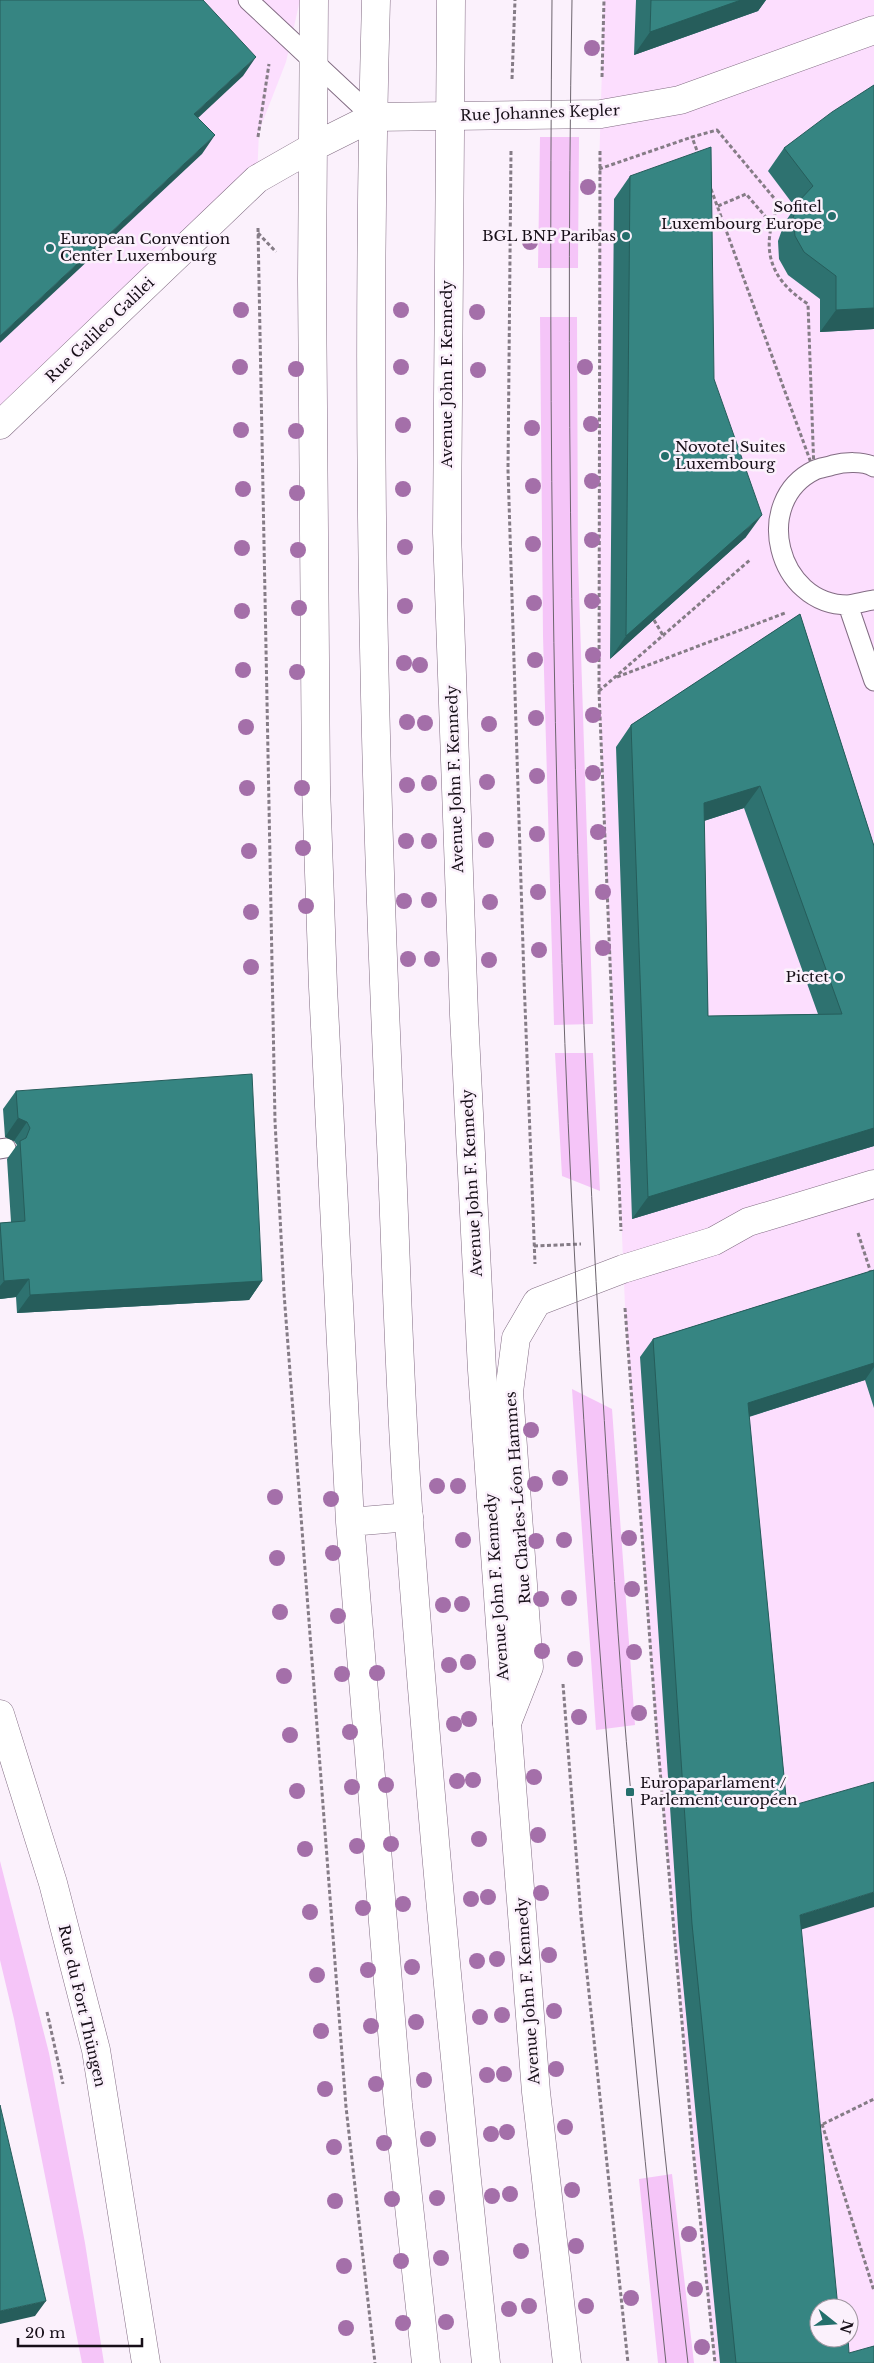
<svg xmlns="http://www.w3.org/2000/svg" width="874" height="2363" viewBox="0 0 874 2363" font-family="'Libre Baskerville',serif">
<rect width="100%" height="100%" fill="#fbf1fc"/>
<path fill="#fcdefe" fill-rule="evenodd" d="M0,0H300L286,62L259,131L257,179L0,425Z
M604,0H874V2363H715L711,2333L657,1735L625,1306L599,691V169ZM819,2308H849V2338H819Z"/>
<path fill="#f5c5f8" d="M540,137H579L578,268H538Z
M540,317H577L578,560L593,1024L554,1025L543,636Z
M555,1053H593L600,1191L562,1176Z
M572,1389L612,1409L635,1725L596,1730Z
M0,1861L49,2053L85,2243L104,2363H82L14,2019L0,1960Z
M672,2174L694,2363H658L639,2179Z"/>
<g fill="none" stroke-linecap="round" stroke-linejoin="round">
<defs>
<path id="lane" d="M248,0L373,117
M874,467C864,461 844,462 833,465C827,467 820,468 815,470C751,501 777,605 848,605C856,604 866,601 874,600
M848,605L874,681
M0,1149L6,1148"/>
<path id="street" d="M314,0L312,280L316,786L323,987L350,1522L398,2104L426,2363
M0,425L257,179L313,147L373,117L601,114L680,100L874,30
M350,1522L409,1517
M0,1714L53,1883L96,2050L146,2363
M507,1723L529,1667L509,1392L516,1338L537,1302L623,1269L714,1241L748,1222L874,1184"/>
<path id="primary" d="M376,0C365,389 373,777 392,1165C397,1284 400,1403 409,1522C430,1803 456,2083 486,2363
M451,0L447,533L464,1015L482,1370L507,1723L536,2092L567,2363"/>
</defs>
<use href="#lane" stroke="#826c83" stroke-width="21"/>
<use href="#street" stroke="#826c83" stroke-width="29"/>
<use href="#primary" stroke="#826c83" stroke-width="29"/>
<path stroke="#857c86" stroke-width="3" stroke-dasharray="4 2.5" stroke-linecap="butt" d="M602,77L604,0
M512,79L515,0
M717,130L779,204C760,247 768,278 808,304L814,471L692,137Z
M258,137L269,64
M511,151L508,470L524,979L535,1264
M600,151L599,691L621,1231
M599,169L692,137
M718,206L746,194L771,223
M258,228L275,1121L284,1293L346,2107L375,2363
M258,233L276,252
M654,620L664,637
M617,677L785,613
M599,691L751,559
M858,1233L871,1273
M534,1246L581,1244
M625,1308L657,1735L693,2149L715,2363
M563,1684L581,1917L628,2363
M47,2012L63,2084
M822,2124L874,2291
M823,2124L874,2099"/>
<use href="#lane" stroke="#fff" stroke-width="19"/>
<use href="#street" stroke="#fff" stroke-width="28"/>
<use href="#primary" stroke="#fff" stroke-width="28"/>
<path stroke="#6d656e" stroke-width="1" d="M552,0C548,428 553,857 576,1284C595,1645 628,2004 666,2363
M572,0C564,456 574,912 601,1367C610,1510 618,1653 631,1795C647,1984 666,2174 688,2363"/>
</g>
<g fill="#a46fa9">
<circle cx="592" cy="48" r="8"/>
<circle cx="588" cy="187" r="8"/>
<circle cx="530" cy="242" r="8"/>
<circle cx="241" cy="310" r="8"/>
<circle cx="401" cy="310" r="8"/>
<circle cx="477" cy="312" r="8"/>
<circle cx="240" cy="367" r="8"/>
<circle cx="401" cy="367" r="8"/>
<circle cx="585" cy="367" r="8"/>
<circle cx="296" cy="369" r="8"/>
<circle cx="478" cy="370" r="8"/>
<circle cx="591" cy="424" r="8"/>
<circle cx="403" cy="425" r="8"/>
<circle cx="532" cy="428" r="8"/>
<circle cx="241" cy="430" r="8"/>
<circle cx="296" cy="431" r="8"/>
<circle cx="592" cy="481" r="8"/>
<circle cx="533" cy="486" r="8"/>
<circle cx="243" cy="489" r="8"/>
<circle cx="403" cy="489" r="8"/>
<circle cx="297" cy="493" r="8"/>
<circle cx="592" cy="540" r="8"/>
<circle cx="533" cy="544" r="8"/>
<circle cx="405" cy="547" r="8"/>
<circle cx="242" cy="548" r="8"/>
<circle cx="298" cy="550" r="8"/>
<circle cx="592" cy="601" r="8"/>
<circle cx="534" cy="603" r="8"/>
<circle cx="405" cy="606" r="8"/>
<circle cx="299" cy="608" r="8"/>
<circle cx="242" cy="611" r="8"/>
<circle cx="593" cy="655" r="8"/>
<circle cx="535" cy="660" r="8"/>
<circle cx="404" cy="663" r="8"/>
<circle cx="420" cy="665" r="8"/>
<circle cx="243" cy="670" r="8"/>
<circle cx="297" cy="672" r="8"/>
<circle cx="593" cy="715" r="8"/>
<circle cx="536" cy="718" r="8"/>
<circle cx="407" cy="722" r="8"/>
<circle cx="425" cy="723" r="8"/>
<circle cx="489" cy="724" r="8"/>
<circle cx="246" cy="727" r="8"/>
<circle cx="593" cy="773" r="8"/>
<circle cx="537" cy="776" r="8"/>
<circle cx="487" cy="782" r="8"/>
<circle cx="429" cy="783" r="8"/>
<circle cx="407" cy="785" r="8"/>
<circle cx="247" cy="788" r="8"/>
<circle cx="302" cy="788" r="8"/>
<circle cx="598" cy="832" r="8"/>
<circle cx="537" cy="834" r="8"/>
<circle cx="486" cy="840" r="8"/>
<circle cx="406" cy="841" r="8"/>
<circle cx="429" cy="841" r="8"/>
<circle cx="303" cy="848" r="8"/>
<circle cx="249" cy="851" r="8"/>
<circle cx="538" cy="892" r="8"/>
<circle cx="603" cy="892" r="8"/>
<circle cx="429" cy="900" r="8"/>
<circle cx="404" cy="901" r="8"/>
<circle cx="490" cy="902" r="8"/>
<circle cx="306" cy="906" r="8"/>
<circle cx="251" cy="912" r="8"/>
<circle cx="603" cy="948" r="8"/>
<circle cx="539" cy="950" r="8"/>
<circle cx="408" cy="959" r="8"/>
<circle cx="432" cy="959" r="8"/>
<circle cx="489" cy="960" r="8"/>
<circle cx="251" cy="967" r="8"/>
<circle cx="531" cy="1430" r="8"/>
<circle cx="560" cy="1478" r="8"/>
<circle cx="535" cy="1484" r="8"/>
<circle cx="437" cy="1486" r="8"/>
<circle cx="458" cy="1486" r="8"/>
<circle cx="275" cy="1497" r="8"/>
<circle cx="331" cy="1499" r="8"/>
<circle cx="629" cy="1538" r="8"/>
<circle cx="463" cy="1540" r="8"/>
<circle cx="564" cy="1540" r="8"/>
<circle cx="536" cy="1541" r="8"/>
<circle cx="333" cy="1553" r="8"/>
<circle cx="277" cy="1558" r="8"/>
<circle cx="632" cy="1589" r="8"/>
<circle cx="569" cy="1598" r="8"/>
<circle cx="541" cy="1599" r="8"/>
<circle cx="462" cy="1604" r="8"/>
<circle cx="443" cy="1605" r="8"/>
<circle cx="280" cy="1612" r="8"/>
<circle cx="338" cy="1616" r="8"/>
<circle cx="542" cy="1651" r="8"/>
<circle cx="634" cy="1652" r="8"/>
<circle cx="575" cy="1659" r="8"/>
<circle cx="468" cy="1662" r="8"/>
<circle cx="449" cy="1665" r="8"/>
<circle cx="377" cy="1673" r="8"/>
<circle cx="342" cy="1674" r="8"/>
<circle cx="284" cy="1676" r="8"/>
<circle cx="639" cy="1713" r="8"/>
<circle cx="579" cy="1717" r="8"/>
<circle cx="469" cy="1719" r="8"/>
<circle cx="454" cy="1724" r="8"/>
<circle cx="350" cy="1732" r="8"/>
<circle cx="290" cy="1735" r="8"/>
<circle cx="534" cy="1777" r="8"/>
<circle cx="473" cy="1780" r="8"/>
<circle cx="457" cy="1781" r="8"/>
<circle cx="386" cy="1785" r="8"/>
<circle cx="352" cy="1787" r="8"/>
<circle cx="297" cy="1791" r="8"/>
<circle cx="538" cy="1835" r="8"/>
<circle cx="479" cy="1839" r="8"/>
<circle cx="391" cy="1844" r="8"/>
<circle cx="357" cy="1846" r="8"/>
<circle cx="305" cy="1849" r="8"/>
<circle cx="541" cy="1893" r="8"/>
<circle cx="488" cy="1897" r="8"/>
<circle cx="471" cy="1899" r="8"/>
<circle cx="403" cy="1904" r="8"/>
<circle cx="363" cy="1908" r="8"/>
<circle cx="310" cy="1912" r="8"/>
<circle cx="549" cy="1955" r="8"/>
<circle cx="497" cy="1959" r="8"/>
<circle cx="477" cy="1961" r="8"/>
<circle cx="412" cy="1967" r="8"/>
<circle cx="368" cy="1970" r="8"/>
<circle cx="317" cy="1975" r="8"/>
<circle cx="554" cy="2011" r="8"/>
<circle cx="502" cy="2015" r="8"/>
<circle cx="480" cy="2017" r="8"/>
<circle cx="416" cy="2022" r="8"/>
<circle cx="371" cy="2026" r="8"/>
<circle cx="321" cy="2031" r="8"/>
<circle cx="556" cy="2069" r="8"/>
<circle cx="504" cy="2074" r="8"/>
<circle cx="487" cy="2075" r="8"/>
<circle cx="424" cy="2080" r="8"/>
<circle cx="376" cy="2084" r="8"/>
<circle cx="325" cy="2089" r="8"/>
<circle cx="565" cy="2127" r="8"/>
<circle cx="507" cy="2132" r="8"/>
<circle cx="491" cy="2134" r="8"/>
<circle cx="428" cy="2139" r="8"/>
<circle cx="384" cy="2143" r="8"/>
<circle cx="334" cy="2147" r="8"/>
<circle cx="572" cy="2190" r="8"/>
<circle cx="510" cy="2194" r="8"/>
<circle cx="492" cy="2196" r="8"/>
<circle cx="437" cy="2198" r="8"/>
<circle cx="392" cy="2199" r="8"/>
<circle cx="335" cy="2201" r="8"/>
<circle cx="689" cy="2234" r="8"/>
<circle cx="576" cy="2246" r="8"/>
<circle cx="521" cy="2251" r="8"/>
<circle cx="441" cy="2258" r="8"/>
<circle cx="401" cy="2261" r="8"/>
<circle cx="344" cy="2266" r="8"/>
<circle cx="695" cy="2289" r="8"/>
<circle cx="631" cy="2298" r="8"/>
<circle cx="529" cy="2306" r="8"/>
<circle cx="586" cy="2306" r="8"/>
<circle cx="509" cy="2309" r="8"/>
<circle cx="446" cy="2322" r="8"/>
<circle cx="403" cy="2323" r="8"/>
<circle cx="346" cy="2328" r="8"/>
<circle cx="702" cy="2347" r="8"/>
</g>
<path fill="#2e7270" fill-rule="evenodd" d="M636,0H766L758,11L634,55Z
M874,85V329L820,332V299L788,275L779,259L778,241L784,224L795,207L768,171L784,148Z
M630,176L714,379L746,537L610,659L614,199Z
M800,614L874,846V1146L632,1219L616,747L631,725ZM744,808L818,1014L708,1016L704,821Z
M16,1091L262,1281L249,1300L17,1313L16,1297L0,1299V1223L11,1222L7,1159L17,1145L14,1141L5,1137L3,1109Z
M874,1270V1408L865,1380L749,1417L787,1807L801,1930L819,2308L849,2353L874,2363H720L679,1942L640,1357L653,1339Z"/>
<path fill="#265d5b" d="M741,0H766L758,11L634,55L650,32Z
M256,57L243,76L182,133L194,114Z
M215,135L202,154L0,343V336Z
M874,308V329L820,332L836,310Z
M762,515L746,537L610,659L626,636Z
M760,786L744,808L688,826L704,803Z
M18,1118L27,1122L14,1141L5,1137Z
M874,1128V1146L632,1219L648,1197Z
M29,1279L16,1297L0,1299V1286L4,1281Z
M262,1281L249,1300L17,1313L30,1295Z
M874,1363V1367L865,1380L735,1421L748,1403Z
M874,1892V1907L787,1934L800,1915Z
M46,2301L35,2316L0,2324V2311Z"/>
<path fill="#368582" stroke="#265d5b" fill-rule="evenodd" d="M0,0H203L256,57L194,114L215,135L0,336Z
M651,0H741L650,32Z
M874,85V308L836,310V276L804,252L795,236L793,218L799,201L813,186L784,148L832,112Z
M711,147L714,379L762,515L626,636L630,176Z
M800,614L874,846V1128L648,1197L631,725ZM760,786L842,1014L708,1016L704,803Z
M252,1074L262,1281L30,1295L29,1279L4,1281L0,1223L25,1221L20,1141L26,1138L30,1128L27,1122L18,1118L16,1091Z
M874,1270V1363L748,1403L787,1807L874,1782V1892L800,1915L838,2308H819V2338H848L849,2353L874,2346V2363H736L692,1924L653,1339Z
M0,2105L46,2301L0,2311Z"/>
<g fill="#246f6c" stroke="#fbf1fc" stroke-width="2">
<circle cx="832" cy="216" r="5"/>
<circle cx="626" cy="236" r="5"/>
<circle cx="50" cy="248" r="5"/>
<circle cx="665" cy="456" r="5"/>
<circle cx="839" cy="977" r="5"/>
<rect x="625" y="1787" width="10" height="10" rx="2.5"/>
</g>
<g text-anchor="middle" stroke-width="5" stroke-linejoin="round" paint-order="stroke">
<g font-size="15" fill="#170f18" stroke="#fbf1fc">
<text transform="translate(540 113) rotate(-2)" y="5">Rue Johannes Kepler</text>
<text transform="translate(100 330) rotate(-44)" y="5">Rue Galileo Galilei</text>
<text transform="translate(447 374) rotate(-90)" y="5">Avenue John F. Kennedy</text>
<text transform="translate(455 779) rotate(-92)" y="5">Avenue John F. Kennedy</text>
<text transform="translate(472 1183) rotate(-93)" y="5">Avenue John F. Kennedy</text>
<text transform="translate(518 1498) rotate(-94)" y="5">Rue Charles-Léon Hammes</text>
<text transform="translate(497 1587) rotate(-94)" y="5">Avenue John F. Kennedy</text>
<text transform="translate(528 1991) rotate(-94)" y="5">Avenue John F. Kennedy</text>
<text transform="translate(82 2006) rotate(77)" y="5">Rue du Fort Thüngen</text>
</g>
<g font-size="15" fill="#170f18" stroke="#fbf1fc" text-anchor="end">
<text x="822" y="212">Sofitel<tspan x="822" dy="17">Luxembourg Europe</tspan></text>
<text x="616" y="241">BGL BNP Paribas</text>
<text x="60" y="244" text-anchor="start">European Convention<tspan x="60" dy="17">Center Luxembourg</tspan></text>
<text x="675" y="452" text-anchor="start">Novotel Suites<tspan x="675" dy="17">Luxembourg</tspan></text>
<text x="829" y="982">Pictet</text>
<text x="640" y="1788" text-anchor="start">Europaparlament /<tspan x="640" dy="17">Parlement européen</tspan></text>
</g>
</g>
<g transform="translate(834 2323) rotate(107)"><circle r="24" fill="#fbf1fc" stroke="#a097a1"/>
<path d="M0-4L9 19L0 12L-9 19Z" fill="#246f6c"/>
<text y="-8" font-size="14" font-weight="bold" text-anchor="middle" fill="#170f18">N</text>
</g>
<path d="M18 2338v8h124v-8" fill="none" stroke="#170f18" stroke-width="2.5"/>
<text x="25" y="2338" font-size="15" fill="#170f18" stroke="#fbf1fc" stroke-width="4" paint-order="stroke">20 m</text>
</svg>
